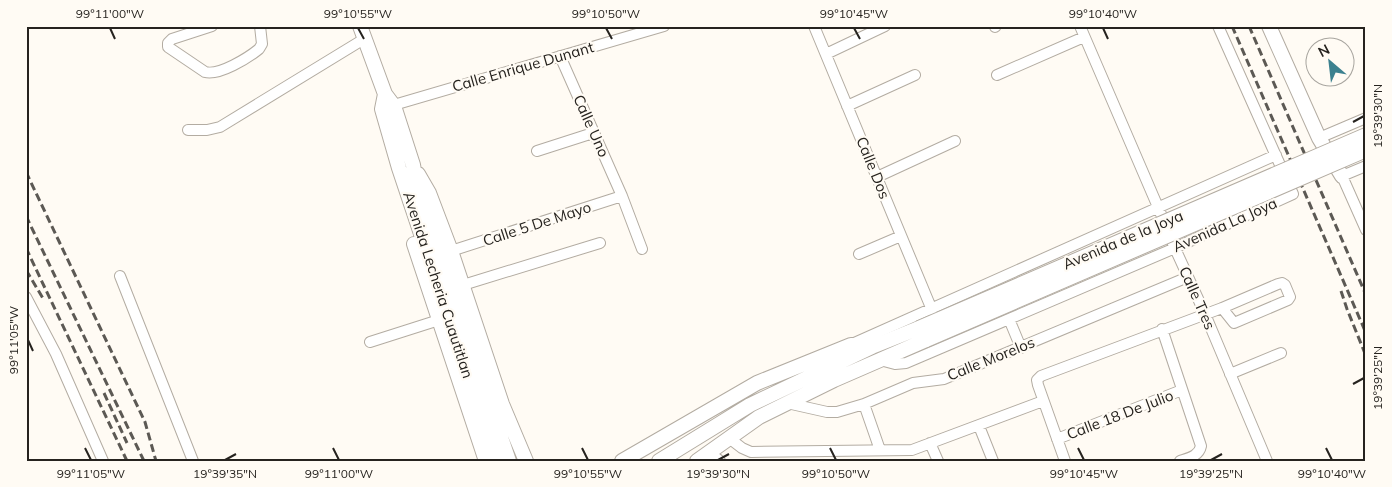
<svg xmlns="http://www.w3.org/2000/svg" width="1392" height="487" viewBox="0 0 1392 487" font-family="Mulish,sans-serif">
<rect width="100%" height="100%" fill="#fffbf4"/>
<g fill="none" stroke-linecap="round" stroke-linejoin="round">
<defs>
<path id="minor" d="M212,26L172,39L168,43V47L205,72C219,76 248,58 259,49L262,44L260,26
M814,26L932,310
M1080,26L1167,228
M995,27L996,26
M826,54L885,26
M560,56L622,196L642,249
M997,75L1084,37
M847,106L915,75
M387,107L664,26
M188,130H207L220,127L364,39
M1319,138L1366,118
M537,151L593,133
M1366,166L1342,176L1366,230
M877,177L955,141
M1173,244L1205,314L1267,461
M451,251L622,196
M859,254L901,236
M120,276L193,461
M463,285L600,243
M26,297L56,354L103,461
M1009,319L1021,348
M1162,329L1201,446C1199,456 1189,458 1180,461
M370,342L439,320
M852,344L1276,155
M880,360L895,364L906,363L1175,248L1293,194L1218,26
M1230,374L1281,353
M787,403L827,412H837L864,404L913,383L944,379L1188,277
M864,404L880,450
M979,426L993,461
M729,438L742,448L751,452L912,450L1043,401
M1057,439L1182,390
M930,443L938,461
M709,452L720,461
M1065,461L1038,385L1037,380L1041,376L1222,308L1278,284L1282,283L1285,285L1290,297L1288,300L1234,323L1222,308"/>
<path id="major" d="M360,26L385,94L394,106L413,165L418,193L509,461
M1269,26L1319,138L1342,176
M385,94L382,109L399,168L497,461
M418,174L429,193L451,251L502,404L526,461
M414,244L486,461
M622,461L757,383L851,345L874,346L919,328
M659,461L750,405L872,347
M697,461L759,417L834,380L926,340"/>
</defs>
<use href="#minor" stroke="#b3aca2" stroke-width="12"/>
<use href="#major" stroke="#b3aca2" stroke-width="16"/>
<use href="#minor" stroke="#fff" stroke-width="10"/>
<use href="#major" stroke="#fff" stroke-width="14"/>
<path stroke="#5c5954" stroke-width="3" stroke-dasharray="8 4" stroke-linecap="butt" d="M1232,26L1366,333
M1249,26L1366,295
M26,172L145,422L156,461
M26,216L144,461
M26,248L127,461
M26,270L44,300
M1341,291L1347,309L1366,356
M104,393L127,443"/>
<defs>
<path id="major-bridge" d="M919,328L1366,135
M926,340L1366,150"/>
</defs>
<use href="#major-bridge" stroke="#b3aca2" stroke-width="16" stroke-linecap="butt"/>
<use href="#major-bridge" stroke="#fff" stroke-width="14"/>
</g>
<path fill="none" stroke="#26231f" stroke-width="2" d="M110,28L115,39M358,28L364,39M606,28L612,39M854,28L860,39M1103,28L1108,39M1353,122L1364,116M28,340L33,351M1353,384L1364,378M85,448L91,460M333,448L339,460M582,448L588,460M830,448L836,460M1078,448L1084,460M1326,448L1332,460M225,460L236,454M718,460L729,454M1211,460L1222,454"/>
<g text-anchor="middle" stroke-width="4.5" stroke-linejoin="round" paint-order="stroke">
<g font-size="15" fill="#26231f" stroke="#fffbf4">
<text transform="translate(523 67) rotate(-16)" y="5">Calle Enrique Dunant</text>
<text transform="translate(591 126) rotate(66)" y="5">Calle Uno</text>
<text transform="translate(873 168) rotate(68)" y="5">Calle Dos</text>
<text transform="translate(537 224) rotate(-18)" y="5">Calle 5 De Mayo</text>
<text transform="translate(1225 225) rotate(-24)" y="5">Avenida La Joya</text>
<text transform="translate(1123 240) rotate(-23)" y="5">Avenida de la Joya</text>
<text transform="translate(438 285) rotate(72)" y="5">Avenida Lecheria Cuautitlan</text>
<text transform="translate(1197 298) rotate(66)" y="5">Calle Tres</text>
<text transform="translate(991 359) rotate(-22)" y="5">Calle Morelos</text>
<text transform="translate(1120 415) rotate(-21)" y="5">Calle 18 De Julio</text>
</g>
</g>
<rect width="1392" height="487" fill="none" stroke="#fffbf4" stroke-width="55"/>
<g transform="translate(1330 62) rotate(332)"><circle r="24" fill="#fffbf4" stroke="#a8a59f"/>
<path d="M0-4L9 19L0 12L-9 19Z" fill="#3c818f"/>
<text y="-8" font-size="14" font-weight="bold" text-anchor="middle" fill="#26231f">N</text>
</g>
<rect x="28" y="28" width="1336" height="432" fill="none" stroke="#26231f" stroke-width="2"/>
<g font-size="12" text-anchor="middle" fill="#26231f">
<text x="110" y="18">99°11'00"W</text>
<text x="358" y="18">99°10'55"W</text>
<text x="606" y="18">99°10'50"W</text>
<text x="854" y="18">99°10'45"W</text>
<text x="1103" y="18">99°10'40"W</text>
<text transform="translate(1378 116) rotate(-90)" y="4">19°39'30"N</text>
<text transform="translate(14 340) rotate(-90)" y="4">99°11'05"W</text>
<text transform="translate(1378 378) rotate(-90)" y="4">19°39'25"N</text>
<text x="91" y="478">99°11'05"W</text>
<text x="225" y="478">19°39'35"N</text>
<text x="339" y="478">99°11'00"W</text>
<text x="588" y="478">99°10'55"W</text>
<text x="718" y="478">19°39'30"N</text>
<text x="836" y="478">99°10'50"W</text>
<text x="1084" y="478">99°10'45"W</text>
<text x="1211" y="478">19°39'25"N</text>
<text x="1332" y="478">99°10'40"W</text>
</g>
</svg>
